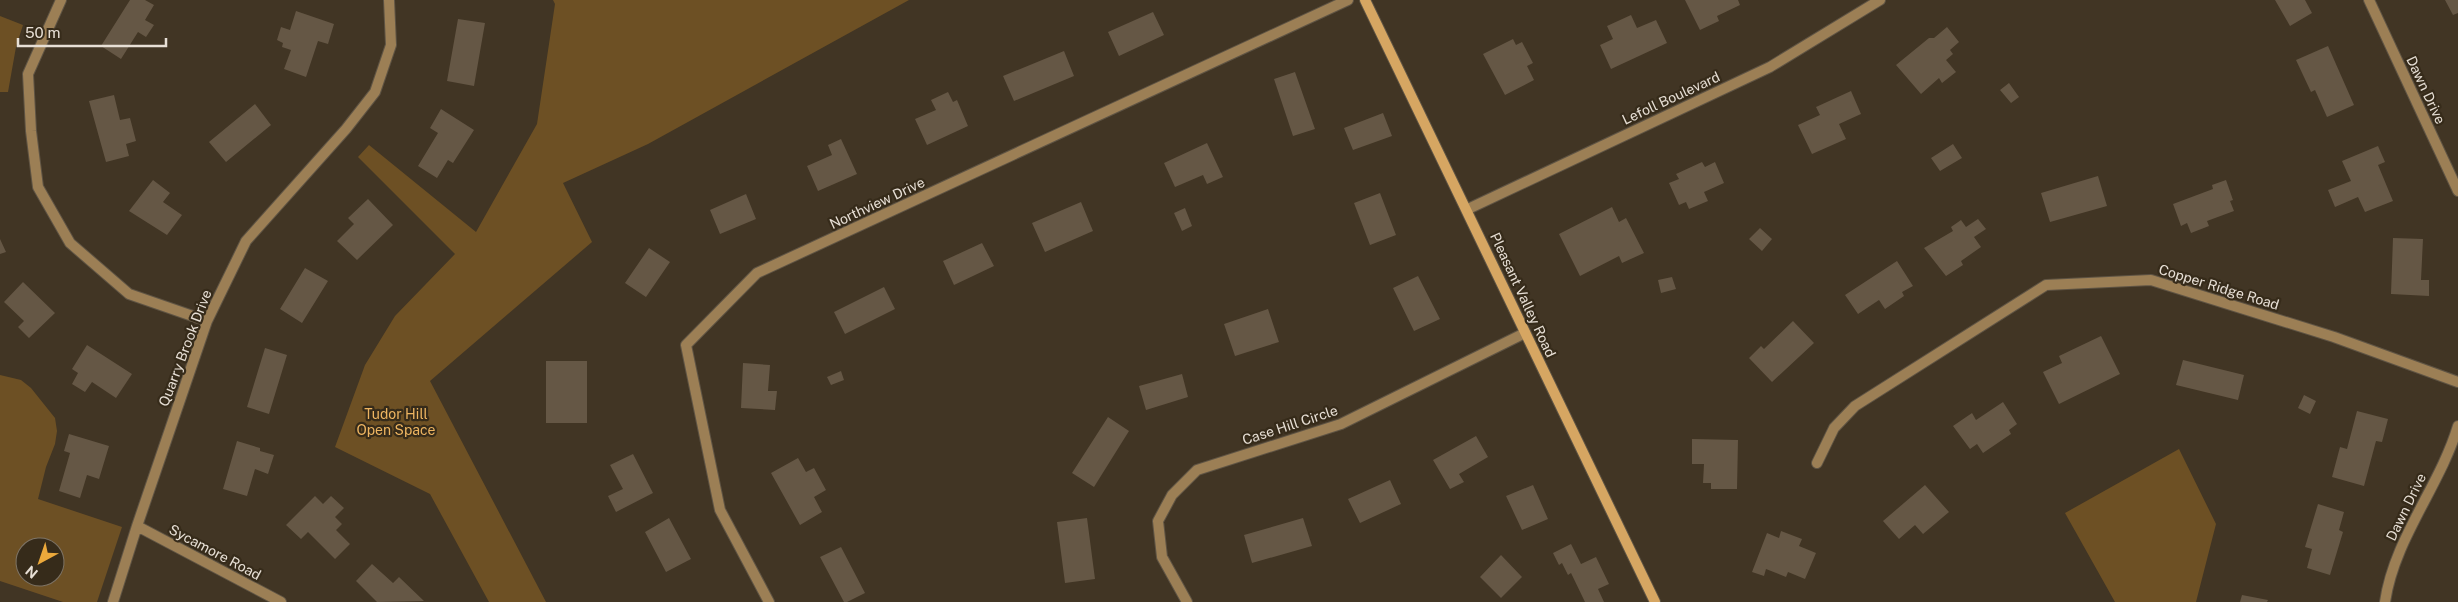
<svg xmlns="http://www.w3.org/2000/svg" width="2458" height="602" viewBox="0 0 2458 602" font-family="'Public Sans',sans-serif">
<rect width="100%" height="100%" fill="#413524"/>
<path fill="#6d5024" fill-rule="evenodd" d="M553,0H909L648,144L563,183L592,242L430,381L546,602H489L430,494L335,447L365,365L395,316L455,254L358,157L369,145L476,232L537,124L555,4Z
M0,16L23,25L16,47L8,92H0Z
M0,375L21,380L31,388L55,418L57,431L55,444L46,467L38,499L122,527L97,602H63L0,581ZM25,547H55V577H25Z
M2179,449L2216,524L2196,602H2115L2065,513Z"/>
<path fill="#655745" d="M130,0H145L154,5L145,20L154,25L146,37L138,32L121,59L101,46Z
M1685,0H1738L1740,5L1717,16L1719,21L1700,30Z
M2275,0H2305L2312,13L2290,26Z
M2445,0H2458V13L2453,15Z
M296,11L334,24L328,44L318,41L306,77L284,69L291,50L282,47L283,43L277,40L281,27L290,30Z
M1153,12L1164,35L1119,56L1108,32Z
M1631,15L1637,28L1656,20L1667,43L1611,69L1600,45L1613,39L1607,26Z
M458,19L485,23L474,86L447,81Z
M1947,27L1959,42L1950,50L1953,54L1946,60L1956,72L1942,83L1939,78L1921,94L1896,65L1929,38H1934Z
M1513,39L1516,45L1522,42L1533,63L1527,66L1534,80L1505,95L1483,54Z
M2328,46L2354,105L2327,117L2315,90L2311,92L2296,60Z
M1064,51L1074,76L1014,101L1003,76Z
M1295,72L1315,129L1293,136L1274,79Z
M2009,83L2019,97L2011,103L2000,90Z
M1851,91L1861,114L1839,124L1846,139L1812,154L1798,125L1820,115L1816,107Z
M948,92L953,102L957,100L968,126L927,145L915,119L936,110L931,100Z
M114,95L120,120L130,118L136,141L126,144L129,156L106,162L89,101Z
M255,104L271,125L226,162L209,142Z
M441,109L474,130L453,163L448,160L437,178L418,166L438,133L430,128Z
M1383,113L1392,136L1353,150L1344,128Z
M841,139L857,174L818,191L807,166L832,155L828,145Z
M1207,143L1223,177L1207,184L1203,175L1175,187L1164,163Z
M1953,144L1962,158L1940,171L1931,158Z
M2378,146L2385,162L2378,165L2393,201L2365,212L2358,197L2335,207L2328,190L2351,181L2342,161Z
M1702,162L1705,167L1715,162L1724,183L1704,192L1708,201L1689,209L1686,202L1679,205L1669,183L1679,179L1676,174Z
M2098,176L2107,206L2050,222L2041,193Z
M153,180L170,193L163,202L182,215L167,235L129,211Z
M2226,180L2233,200L2230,201L2234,211L2207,221L2209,226L2191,233L2187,223L2181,226L2173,204L2213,189L2212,185Z
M1380,193L1396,235L1370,245L1354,203Z
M746,194L756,219L720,234L710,210Z
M368,199L393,225L357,260L337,241L354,224L348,218Z
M1081,202L1093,231L1045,252L1032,223Z
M1612,207L1619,222L1626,218L1644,253L1622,263L1619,256L1580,276L1559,234Z
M1185,208L1192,226L1182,231L1174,213Z
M1978,219L1986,229L1974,237L1981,247L1961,261L1963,265L1946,276L1924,248L1953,231L1951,227L1961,220L1966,227Z
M1760,228L1772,239L1762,251L1749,239Z
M2393,238L2423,239L2421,280H2429V296L2391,294Z
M0,239L6,252L0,254Z
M982,243L994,266L954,285L943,261Z
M649,248L670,262L646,297L625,283Z
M1897,261L1913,286L1902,292L1904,296L1885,309L1879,300L1858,314L1845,295Z
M305,268L328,281L302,323L280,309Z
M1418,276L1440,319L1414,331L1393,288Z
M1672,277L1676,289L1661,293L1658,280Z
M23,282L55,313L29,338L18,327L24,321L4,302Z
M884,287L895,309L845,334L834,312Z
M1268,309L1279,342L1235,356L1224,324Z
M1793,321L1814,343L1772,382L1749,358L1761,346L1764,349Z
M2101,336L2120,374L2059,404L2043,372L2062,363L2059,356Z
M87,345L132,374L116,398L92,382L85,392L72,384L78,373L72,369Z
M265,348L287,355L269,414L247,407Z
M2183,360L2244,375L2238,400L2176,385Z
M546,361H587V423H546Z
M743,363L770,365L768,391H777L775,410L741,408Z
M841,371L844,380L831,385L827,377Z
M1182,374L1188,397L1146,410L1139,386Z
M2304,395L2316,401L2310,414L2298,408Z
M2003,402L2017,424L2009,430L2011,434L1983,453L1977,444L1970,449L1953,426L1972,413L1976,420Z
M2357,411L2388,419L2382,442L2376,441L2364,486L2332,477L2340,447L2347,449Z
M1108,417L1129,431L1094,487L1072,473Z
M69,434L109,446L99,479L87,475L80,498L59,491L70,453L64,451Z
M1476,436L1488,457L1459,474L1464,482L1450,489L1433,460Z
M1692,439L1738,440L1737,489H1711V483H1703L1704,464H1692Z
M237,441L260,448V451L274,455L268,474L255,469L247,496L223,489Z
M633,454L653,493L616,512L608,496L623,489L610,465Z
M798,458L806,472L814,468L826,490L814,497L822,512L800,525L771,473Z
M1390,480L1401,504L1360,523L1348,499Z
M1533,485L1548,519L1522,530L1506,496Z
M1925,485L1949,512L1923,534L1915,525L1899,539L1883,521Z
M315,496L323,504L331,496L344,508L335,517L342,524L336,530L350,544L335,559L308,532L301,539L286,525Z
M2318,504L2344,512L2339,530L2343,532L2330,575L2307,568L2312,549L2305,547Z
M669,518L691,559L666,572L645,532Z
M1087,518L1095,579L1065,583L1057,522Z
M1303,518L1312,546L1252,563L1244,535Z
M1781,531L1802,539L1799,546L1816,553L1805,579L1788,572L1786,577L1766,569L1764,576L1752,572L1767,533L1779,538Z
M1571,544L1581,564L1596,557L1609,584L1598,589L1604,602H1585L1571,573L1568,575L1562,563L1559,565L1553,553Z
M841,547L865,593L847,602H844L820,557Z
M1501,555L1522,577L1501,598L1480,577Z
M372,564L393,583L399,577L424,601L377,602L356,581Z
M2242,595L2268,600L2267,602H2240Z"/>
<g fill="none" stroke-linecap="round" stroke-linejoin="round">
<defs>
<path id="street" d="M61,0L28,74L31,131L38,187L70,243L129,294L207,321
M2369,0L2458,191
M1468,209L1770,67L1880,0
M1817,463L1834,428L1855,406L2046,285L2151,280L2334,337L2458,382
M137,526L281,602
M113,602L137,526L207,321L246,241L346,129L375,92L391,45L389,0
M769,602L720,510L686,345L757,273L1348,0
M1187,602L1162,557L1158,521L1172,495L1197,470L1341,424L1525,333
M2385,602C2394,539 2440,486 2458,426"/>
<path id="secondary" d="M1365,0L1655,602"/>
</defs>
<use href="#street" stroke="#5f5444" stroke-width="12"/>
<use href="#secondary" stroke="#5f5444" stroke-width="12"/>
<use href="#street" stroke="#9c7f55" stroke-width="10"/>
<use href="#secondary" stroke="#d6a662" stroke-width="10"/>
</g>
<g text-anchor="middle" stroke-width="4.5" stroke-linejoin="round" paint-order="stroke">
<g font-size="14" fill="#e7dfd5" stroke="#362b1a">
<text transform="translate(2426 90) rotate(65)" y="5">Dawn Drive</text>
<text transform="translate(1671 98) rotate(-25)" y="5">Lefoll Boulevard</text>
<text transform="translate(877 203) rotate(-25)" y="5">Northview Drive</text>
<text transform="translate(2219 287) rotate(17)" y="5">Copper Ridge Road</text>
<text transform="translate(1523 295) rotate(65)" y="5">Pleasant Valley Road</text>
<text transform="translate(185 348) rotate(-69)" y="5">Quarry Brook Drive</text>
<text transform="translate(1290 425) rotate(-18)" y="5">Case Hill Circle</text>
<text transform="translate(2406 507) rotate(-64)" y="5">Dawn Drive</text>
<text transform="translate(215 552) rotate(28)" y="5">Sycamore Road</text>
</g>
<g font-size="14" fill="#eeb561" stroke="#362b1a">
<text x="396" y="419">Tudor Hill<tspan x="396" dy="16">Open Space</tspan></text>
</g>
</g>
<g transform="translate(40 562) rotate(220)"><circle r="24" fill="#362b1a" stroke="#7d7365"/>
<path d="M0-4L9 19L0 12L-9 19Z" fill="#eca93b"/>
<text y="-8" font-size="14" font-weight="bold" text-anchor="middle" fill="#e7dfd5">N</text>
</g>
<path d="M18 38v8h148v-8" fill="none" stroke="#e7dfd5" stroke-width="2.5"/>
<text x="25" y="38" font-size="15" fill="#e7dfd5" stroke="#362b1a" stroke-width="4" paint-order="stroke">50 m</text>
</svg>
